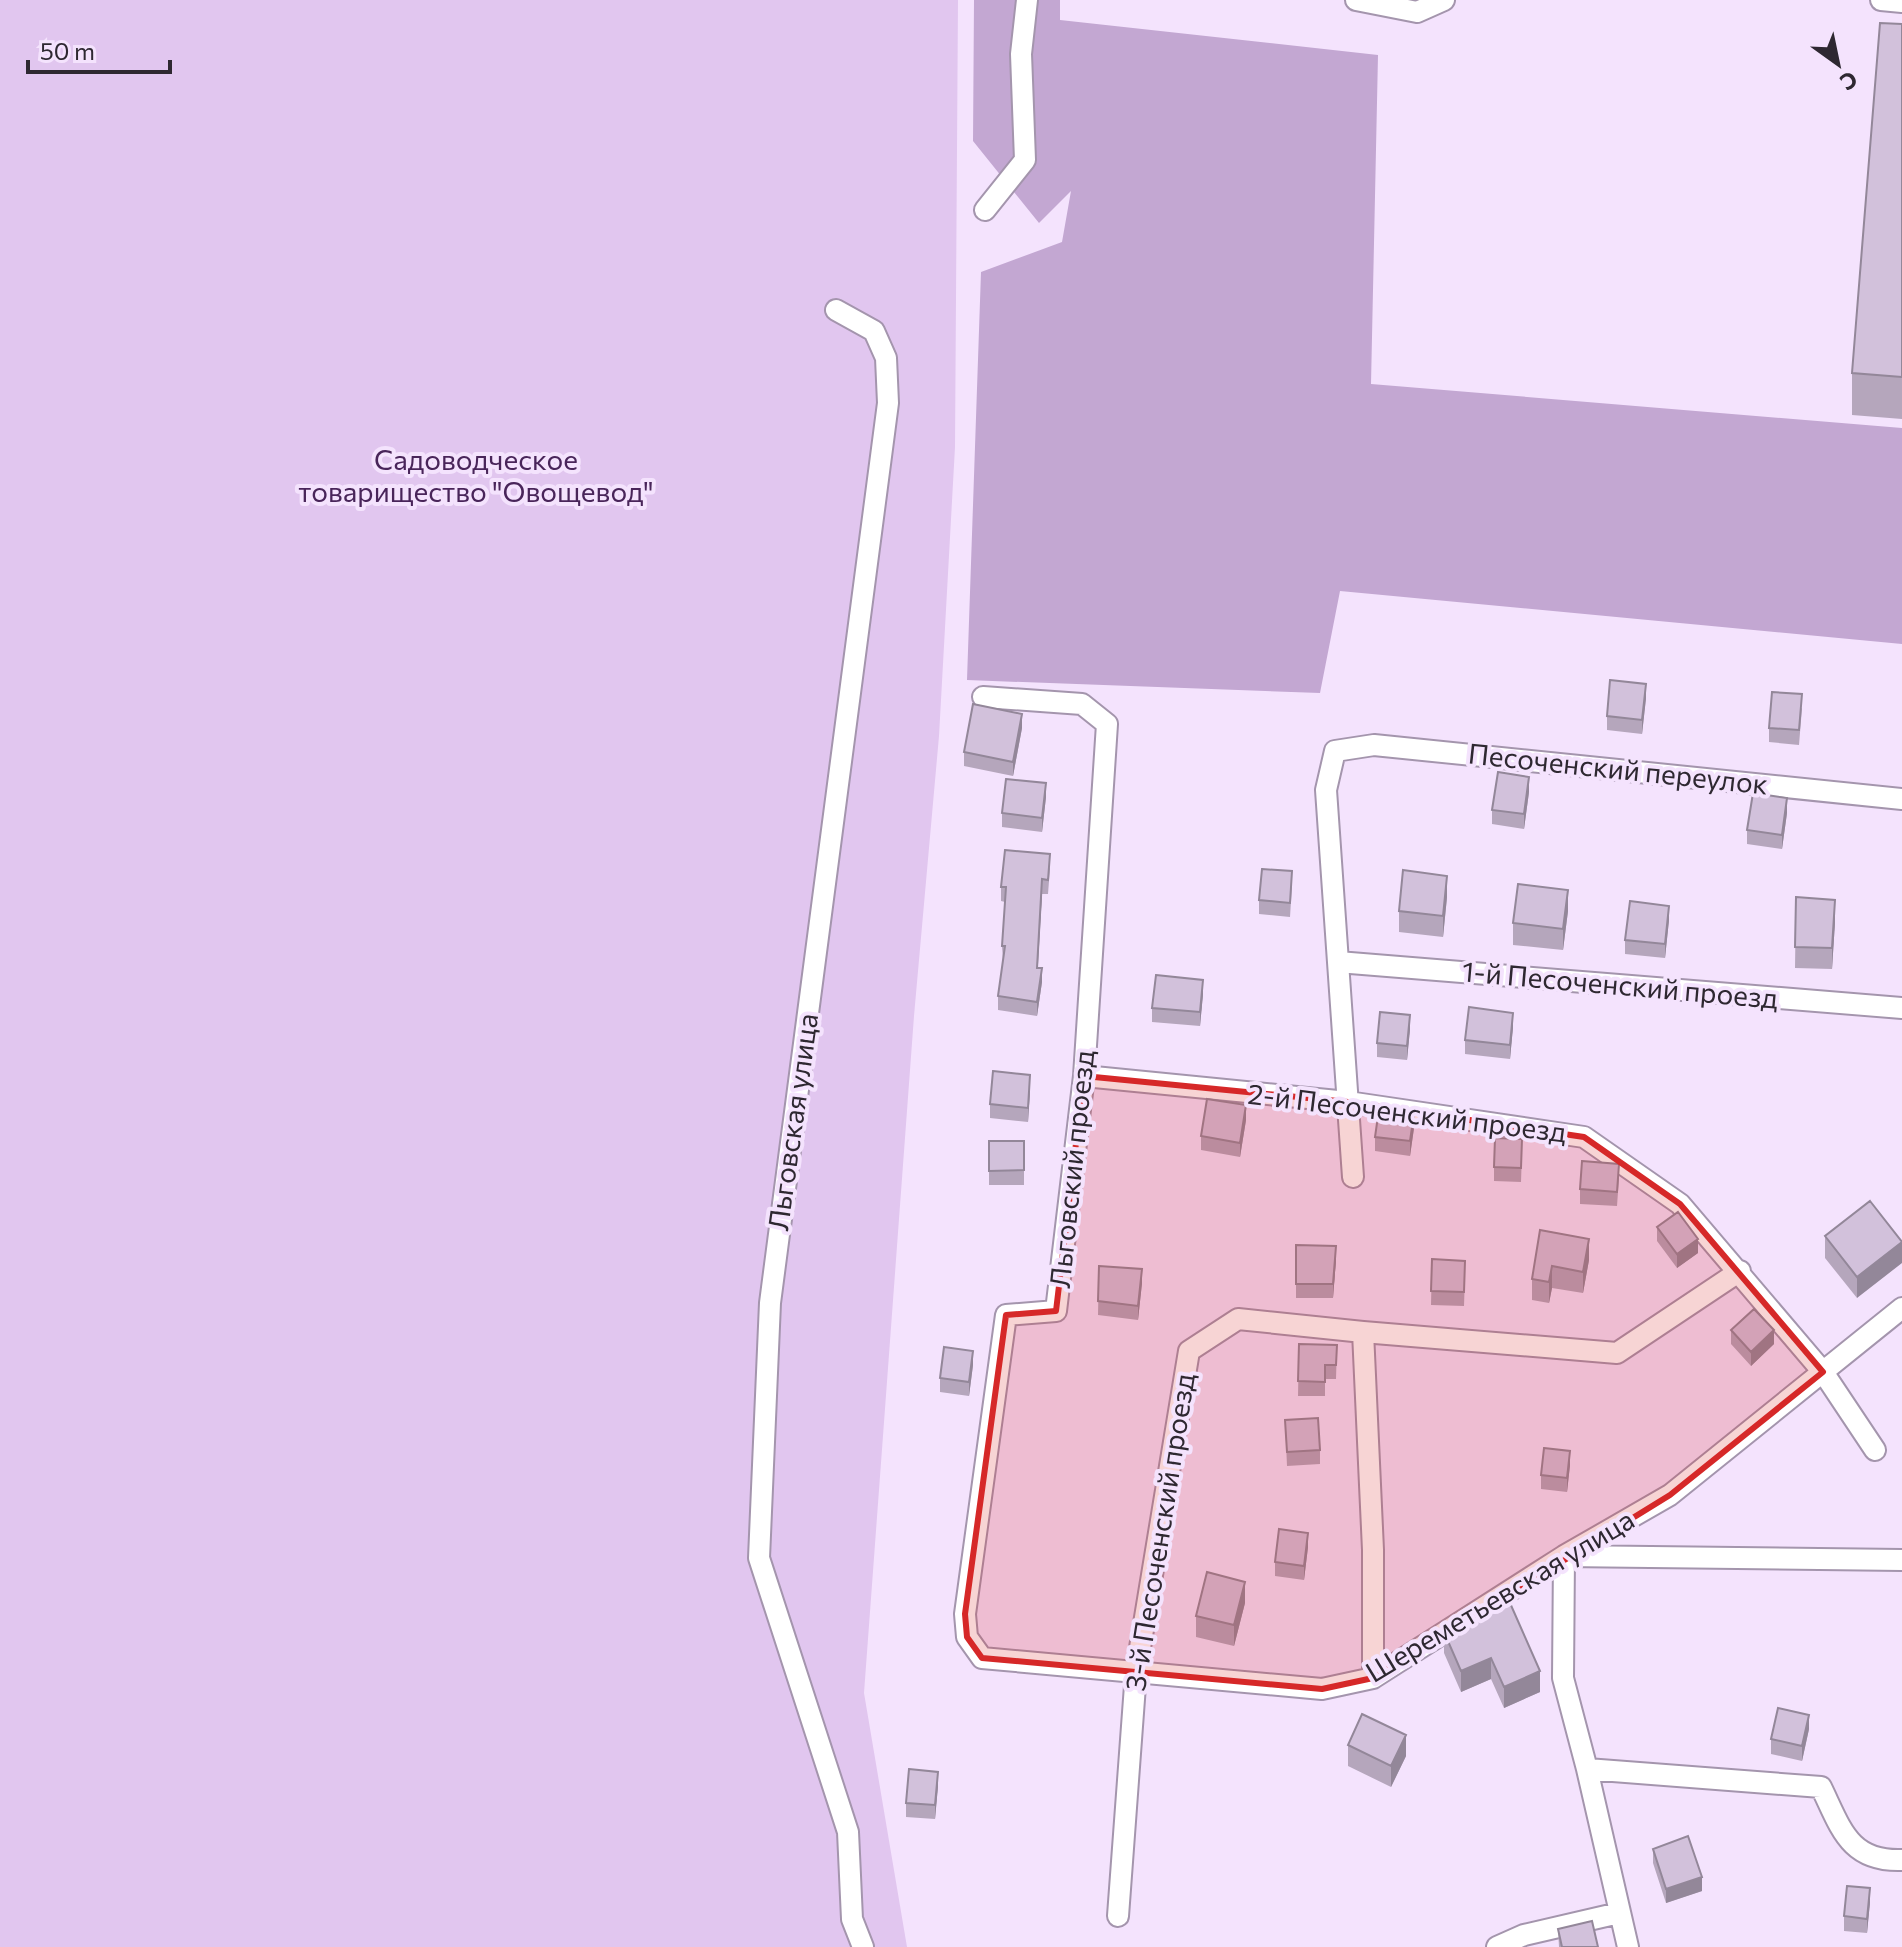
<svg xmlns="http://www.w3.org/2000/svg" width="1902" height="1947" viewBox="0 0 1902 1947" font-family="Commissioner,sans-serif">
<rect width="100%" height="100%" fill="#f4e3fd"/>
<path fill="#e1c6ef" d="M0,0H958L955,447L939,736L914,1016L864,1693L907,1947H0Z"/>
<path fill="#c3a7d2" d="M974,0H1060V20L1378,55L1371,384L1902,428V644L1340,591L1320,693L967,680L981,272L1062,242L1071,191L1039,223L973,141Z"/>
<g fill="none" stroke-linecap="round" stroke-linejoin="round">
<defs>
<path id="street" d="M1356,0L1417,12L1444,0
M1881,0L1902,2
M985,210L1025,160L1021,54L1027,0
M836,310L874,331L886,358L888,403L770,1303L759,1558L848,1832L852,1919L863,1947
M983,697L1082,704L1107,724L1084,1076L1056,1311L1006,1315L965,1614L967,1637L982,1658L1322,1689L1373,1678L1564,1556L1670,1495L1902,1308
M1338,962L1902,1008
M1084,1076L1348,1102L1584,1137L1680,1204L1823,1372L1875,1450
M1353,1177L1326,790L1335,751L1374,745L1902,799
M1363,1332L1373,1550V1678
M1564,1556L1563,1678L1587,1769L1628,1947
M1564,1556L1902,1560
M1587,1769L1821,1787C1841,1828 1849,1862 1902,1860
M1118,1916L1136,1672L1189,1351L1238,1319L1363,1332L1617,1353L1740,1271
M1497,1947L1524,1935L1619,1913"/>
</defs>
<use href="#street" stroke="#a495ad" stroke-width="24"/>
<use href="#street" stroke="#fff" stroke-width="20"/>
</g>
<path fill="#b5a6bc" d="M1902,24V419L1852,415V373Z
M1646,698L1642,734L1607,730V716Z
M1802,708L1799,745L1769,742V728Z
M1022,728L1013,776L964,766V752Z
M1529,792L1524,829L1492,824V810Z
M1046,797L1042,832L1002,827V813Z
M1787,813L1782,849L1747,844V830Z
M1050,868L1048,894H1042L1037,968L1042,982L1037,1016L998,1010V996L1003,960L1002,946L1005,902L1001,901V887Z
M1292,885L1290,917L1259,914V900Z
M1447,897L1443,937L1399,932V911Z
M1796,897L1835,922L1832,969L1795,968Z
M1568,911L1563,950L1513,945V923Z
M1669,920L1665,958L1625,954V940Z
M1203,994L1200,1026L1152,1022V1008Z
M1513,1027L1510,1059L1465,1054V1040Z
M1410,1029L1407,1060L1377,1057V1043Z
M1030,1089L1028,1122L990,1118V1104Z
M1246,1120L1240,1157L1201,1150V1136Z
M1414,1128L1410,1156L1375,1151V1137Z
M989,1141H1024V1185H989Z
M1522,1153L1521,1182L1494,1181V1167Z
M1619,1178L1617,1206L1580,1204V1189Z
M1870,1201L1857,1298L1825,1258V1236Z
M1657,1227L1698,1253L1677,1268L1657,1241Z
M1540,1230L1589,1260L1583,1293L1552,1288L1549,1303L1532,1300V1279Z
M1296,1245L1336,1260L1333,1298H1296Z
M1432,1259L1465,1275L1464,1306L1431,1305Z
M1099,1266L1142,1283L1138,1320L1098,1315Z
M1731,1330L1774,1344L1751,1366L1731,1344Z
M1299,1344L1337,1345L1336,1379H1325V1396H1298Z
M973,1365L969,1396L940,1392V1378Z
M1285,1420L1320,1450V1464L1287,1466Z
M1570,1465L1567,1492L1541,1489V1475Z
M1308,1547L1304,1580L1275,1576V1562Z
M1245,1603L1234,1646L1196,1637V1616Z
M1510,1603L1540,1692L1504,1708L1491,1679L1461,1692L1444,1653V1632Z
M1809,1729L1802,1761L1771,1754V1739Z
M1348,1745L1406,1756L1391,1787L1348,1766Z
M938,1786L935,1819L906,1817V1803Z
M1653,1849L1702,1891L1666,1903L1653,1863Z
M1870,1902L1867,1933L1844,1931V1916Z
M1558,1929L1598,1947H1559Z"/>
<path fill="#938799" d="M1646,684V698L1642,734V720Z
M1022,714V728L1013,776V762Z
M1529,777V792L1524,829V814Z
M1046,783V797L1042,832V818Z
M1787,798V813L1782,849V835Z
M1447,876V897L1443,937V916Z
M1042,879V894L1037,982L1039,912Z
M1568,890V911L1563,950V929Z
M1835,900V922L1832,969V948Z
M1669,906V920L1665,958V944Z
M1042,968V982L1037,1016V1002Z
M1203,980V994L1200,1026V1012Z
M1513,1013V1027L1510,1059V1045Z
M1410,1015V1029L1407,1060V1046Z
M1030,1075V1089L1028,1122V1108Z
M1246,1105V1120L1240,1157V1143Z
M1414,1114V1128L1410,1156V1141Z
M1589,1239V1260L1583,1293V1272Z
M1698,1239V1253L1677,1268V1254Z
M1902,1242V1263L1857,1298V1277Z
M1336,1246V1260L1333,1298V1284Z
M1552,1266V1288L1549,1303V1282Z
M1142,1269V1283L1138,1320V1306Z
M1774,1330V1344L1751,1366V1352Z
M973,1351V1365L969,1396V1382Z
M1570,1451V1465L1567,1492V1478Z
M1308,1533V1547L1304,1580V1566Z
M1245,1582V1603L1234,1646V1625Z
M1491,1658V1679L1461,1692V1671Z
M1540,1671V1692L1504,1708V1687Z
M1809,1715V1729L1802,1761V1746Z
M1406,1735V1756L1391,1787V1766Z
M938,1772V1786L935,1819V1805Z
M1702,1877V1891L1666,1903V1889Z
M1870,1888V1902L1867,1933V1919Z"/>
<path fill="#d2c1db" stroke="#938799" stroke-width="2" d="M1880,23L1902,24V377L1852,373Z
M1610,680L1646,684L1642,720L1607,716Z
M1772,692L1802,694L1799,730L1769,728Z
M973,704L1022,714L1013,762L964,752Z
M1498,772L1529,777L1524,814L1492,810Z
M1006,779L1046,783L1042,818L1002,813Z
M1753,793L1787,798L1782,835L1747,830Z
M1005,850L1050,854L1048,880L1042,879L1037,968H1042L1037,1002L998,996L1005,946H1002L1006,887H1001Z
M1262,869L1292,871L1290,903L1259,900Z
M1403,870L1447,876L1443,916L1399,911Z
M1518,884L1568,890L1563,929L1513,923Z
M1796,897L1835,900L1832,948L1795,947Z
M1630,901L1669,906L1665,944L1625,940Z
M1156,975L1203,980L1200,1012L1152,1008Z
M1469,1007L1513,1013L1510,1045L1465,1040Z
M1380,1012L1410,1015L1407,1046L1377,1043Z
M993,1071L1030,1075L1028,1108L990,1104Z
M1207,1099L1246,1105L1240,1143L1201,1136Z
M1379,1109L1414,1114L1410,1141L1375,1137Z
M1495,1138L1522,1139L1521,1168L1494,1167Z
M989,1141H1024V1170L989,1171Z
M1582,1161L1619,1164L1617,1192L1580,1189Z
M1870,1201L1902,1242L1857,1277L1825,1236Z
M1678,1212L1698,1239L1677,1254L1657,1227Z
M1540,1230L1589,1239L1583,1272L1552,1266L1549,1282L1532,1279Z
M1296,1245L1336,1246L1333,1284H1296Z
M1432,1259L1465,1261L1464,1292L1431,1291Z
M1099,1266L1142,1269L1138,1306L1098,1301Z
M1754,1309L1774,1330L1751,1352L1731,1330Z
M1299,1344L1337,1345L1336,1365H1325V1382L1298,1381Z
M944,1347L973,1351L969,1382L940,1378Z
M1318,1418L1320,1450L1287,1452L1285,1420Z
M1544,1448L1570,1451L1567,1478L1541,1475Z
M1279,1529L1308,1533L1304,1566L1275,1562Z
M1207,1572L1245,1582L1234,1625L1196,1616Z
M1510,1603L1540,1671L1504,1687L1491,1658L1461,1671L1444,1632Z
M1778,1708L1809,1715L1802,1746L1771,1739Z
M1362,1714L1406,1735L1391,1766L1348,1745Z
M909,1769L938,1772L935,1805L906,1803Z
M1688,1836L1702,1877L1666,1889L1653,1849Z
M1847,1886L1870,1888L1867,1919L1844,1916Z
M1592,1921L1598,1947H1562L1558,1929Z"/>
<path fill="#d62828" fill-opacity="0.2" stroke="#d62828" stroke-width="6" stroke-linejoin="round" d="M1084,1076L1348,1102L1584,1137L1680,1204L1823,1372L1670,1495L1373,1678L1322,1689L982,1658L967,1637L965,1614L1006,1315L1056,1311Z"/>
<g text-anchor="middle" stroke-width="8" stroke-linejoin="round" paint-order="stroke">
<g font-size="28" fill="#49255a" stroke="#f4e3fd">
<text x="476" y="470">Садоводческое<tspan x="476" dy="32">товарищество "Овощевод"</tspan></text>
</g>
<g font-size="28" fill="#2e2831" stroke="#f4e3fd">
<text transform="translate(1618 769) rotate(6)" y="10">Песоченский переулок</text>
<text transform="translate(1620 985) rotate(5)" y="10">1-й Песоченский проезд</text>
<text transform="translate(1407 1113) rotate(7)" y="10">2-й Песоченский проезд</text>
<text transform="translate(793 1122) rotate(-82)" y="10">Льговская улица</text>
<text transform="translate(1072 1169) rotate(-84)" y="10">Льговский проезд</text>
<text transform="translate(1160 1532) rotate(-81)" y="10">3-й Песоченский проезд</text>
<text transform="translate(1500 1596) rotate(-31)" y="10">Шереметьевская улица</text>
</g>
</g>
<g transform="translate(1838 64) rotate(147)" stroke="#f4e3fd" stroke-width="6" paint-order="stroke">
<path d="M0-6L14 30L0 20L-14 30Z" fill="#2e2831"/>
<text y="-12" font-size="22" font-weight="bold" text-anchor="middle" fill="#2e2831">С</text>
</g>
<path d="M28 60v12h142v-12" fill="none" stroke="#2e2831" stroke-width="4"/>
<text x="40" y="60" font-size="24" fill="#2e2831" stroke="#f4e3fd" stroke-width="6" paint-order="stroke">50 m</text>
</svg>
